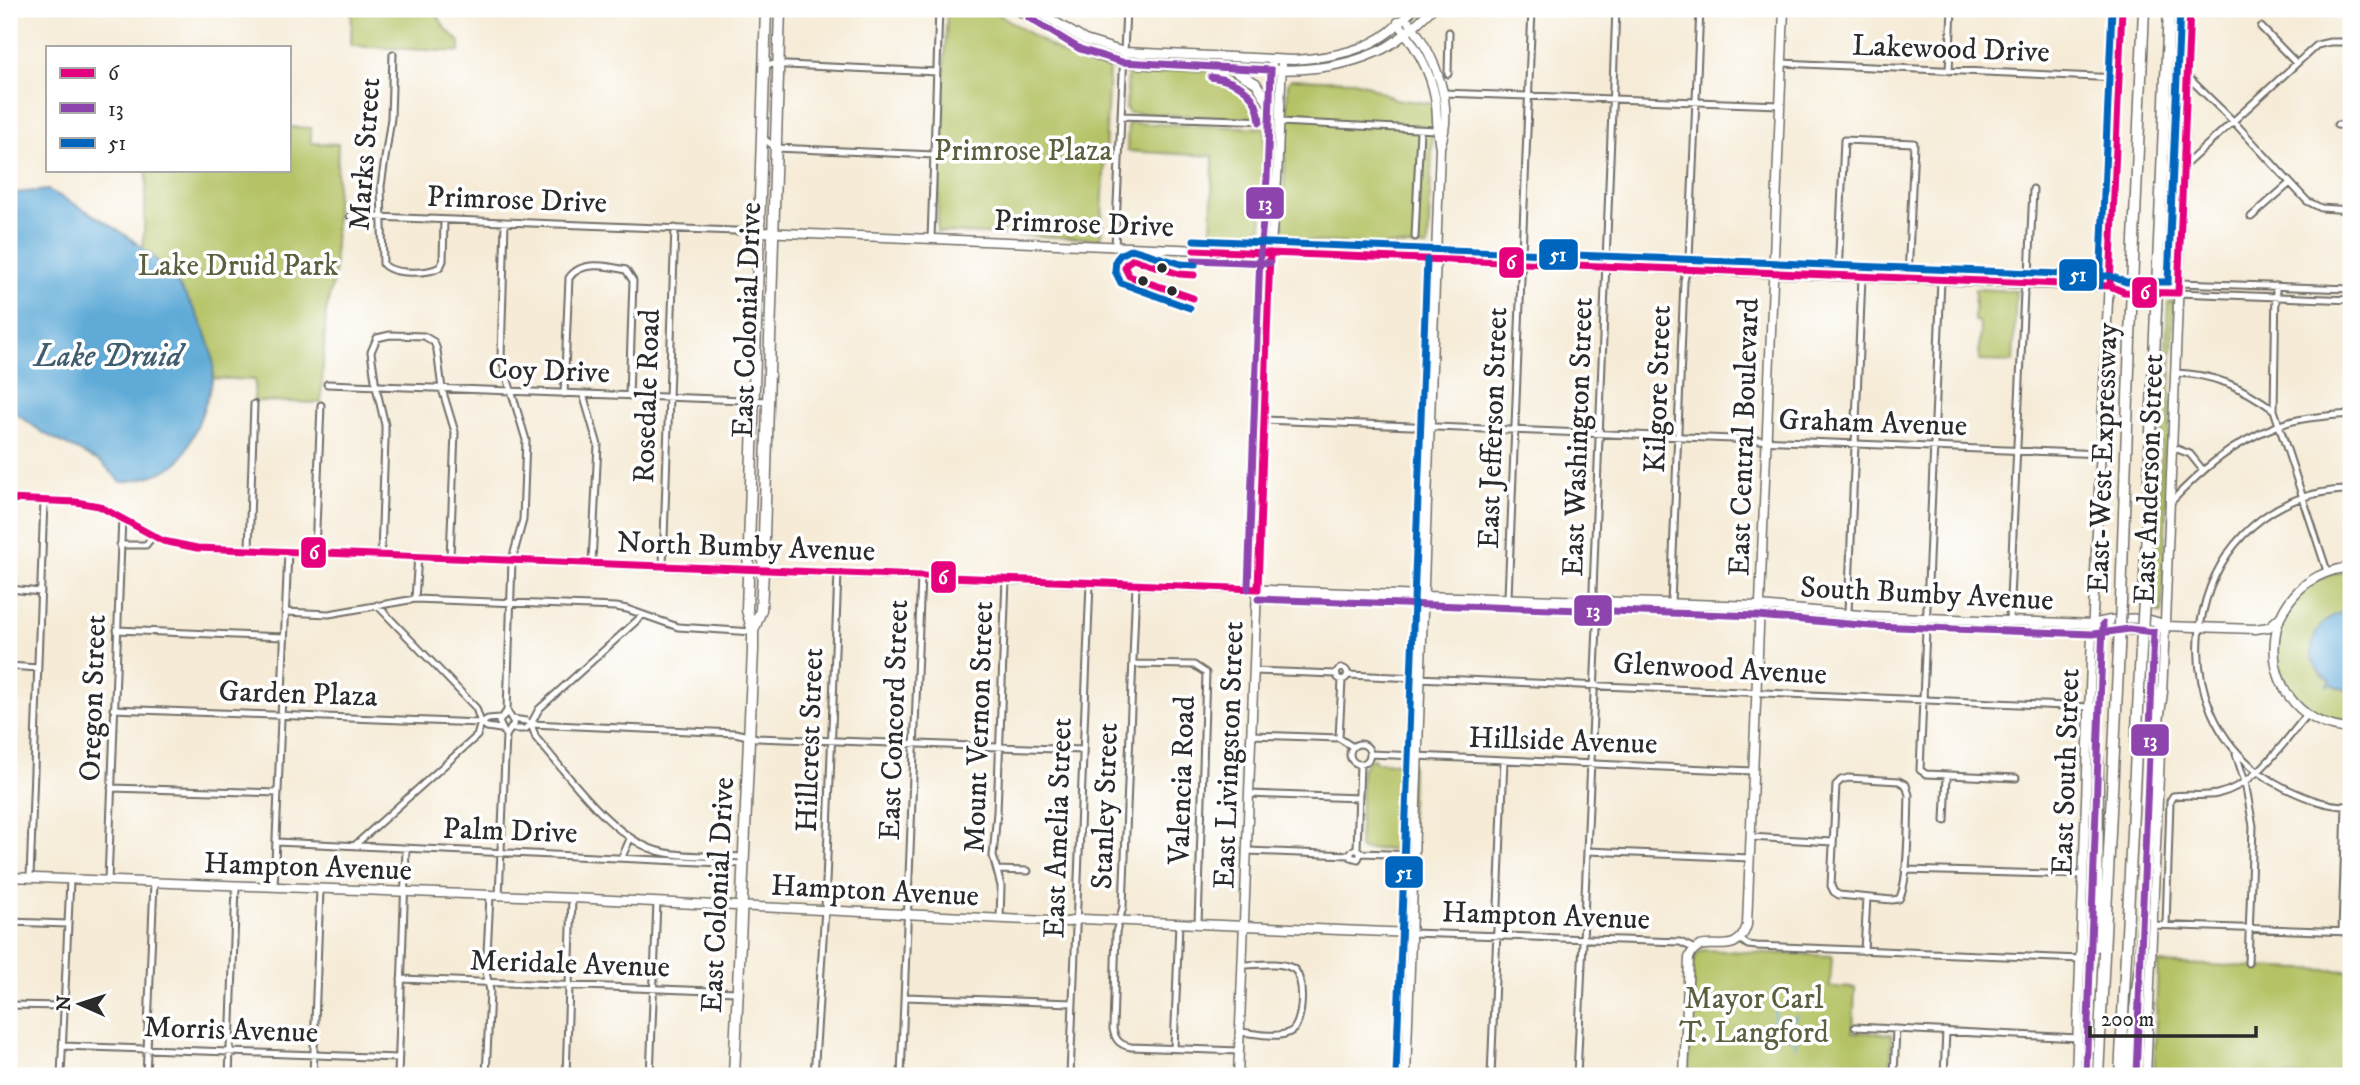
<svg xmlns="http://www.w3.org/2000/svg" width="2360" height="1085" viewBox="0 0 2360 1085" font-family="'IM FELL DW Pica',serif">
<rect width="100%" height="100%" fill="#fff"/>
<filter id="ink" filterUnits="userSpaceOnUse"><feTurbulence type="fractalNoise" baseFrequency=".0143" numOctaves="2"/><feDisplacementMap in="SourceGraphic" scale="14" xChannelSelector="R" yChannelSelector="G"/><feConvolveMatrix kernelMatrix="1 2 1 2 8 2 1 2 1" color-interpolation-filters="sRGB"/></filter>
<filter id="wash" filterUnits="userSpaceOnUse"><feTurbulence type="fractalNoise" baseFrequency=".00686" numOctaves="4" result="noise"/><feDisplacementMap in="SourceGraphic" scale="28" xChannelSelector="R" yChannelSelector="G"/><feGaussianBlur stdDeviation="1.57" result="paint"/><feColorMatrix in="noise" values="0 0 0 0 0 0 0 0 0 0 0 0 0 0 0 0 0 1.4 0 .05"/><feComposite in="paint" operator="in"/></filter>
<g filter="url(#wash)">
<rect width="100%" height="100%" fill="#f5ebd6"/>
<path fill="#b5c366" stroke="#707748" stroke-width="2" d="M352,9H434L445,28L460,42V52L351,46Z
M947,9H990L1068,57L1109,68L1101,239L937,232Z
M1130,67L1234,72L1254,85L1266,104L1267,111L1263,118L1259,119L1129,113L1126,109L1128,70Z
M1291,79L1354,81L1365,84L1395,99L1434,104L1428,247L1282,240L1288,83Z
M1128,123L1265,128L1261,239L1211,238L1213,156L1127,151Z
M289,127L311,128V143L338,144L334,277L326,312L321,403L254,401L255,380L137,375L147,170H289Z
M1975,289L2016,291L2013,362L1979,361L1980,322L1974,321Z
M2174,301L2162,613L2154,612L2168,302Z
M2351,570V611H2345L2312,654L2318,670L2323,676L2331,680V684L2351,692V725C2298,718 2258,665 2287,614C2293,604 2297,594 2306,588C2320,577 2335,573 2351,570Z
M1374,758L1375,762L1404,763L1407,761L1412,763L1410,844L1406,852L1382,849L1362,850L1359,848L1362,769L1368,761Z
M1703,950L1832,956L1830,987L1855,988L1853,1032L1892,1034L1890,1076H1688L1693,965L1697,954Z
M2158,963L2351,971V1076H2154Z"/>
<path fill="#5faad7" stroke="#456a81" stroke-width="2" d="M48,190C81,207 114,225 143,248C175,274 218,333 213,376C210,394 202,414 195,431C191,440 186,452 180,460C168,473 138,481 121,482L102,463L43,433L9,408V196L14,193Z
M2351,611V692L2332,684L2327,686L2331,680C2295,662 2314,612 2351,611Z"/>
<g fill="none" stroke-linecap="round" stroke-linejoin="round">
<path stroke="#5faad7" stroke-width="2" d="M1770,995L1772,996L1776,1005L1772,1027L1775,1029V1034L1796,1039L1795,1047
M1772,996L1774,989
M1786,1034L1797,1015"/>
</g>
</g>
<g filter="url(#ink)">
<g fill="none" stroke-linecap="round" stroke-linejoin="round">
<defs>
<path id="street" d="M2261,27L2296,63
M393,54L391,118L381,186L383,264C393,275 428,274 440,267L443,261L444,220
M1781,63L2119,78
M765,64L937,72
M1949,71L1952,9
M1448,74L1449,32
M2188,77L2233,121L2307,201L2321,208L2351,210
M1443,93L1780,105
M1121,116L1270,121
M1280,122L1436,130
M2337,125L2351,126
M763,138L776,148L934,155
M2184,166L2317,45L2330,42H2351
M350,216L760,232
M2251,217L2290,183
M1415,237L1420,130
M931,239L939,9
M1115,247L1126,9
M1838,276L1844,140L1914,143L1908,279
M1941,280L1920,770L1926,774L2016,778
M2179,283L2351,289
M2276,286L2274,410L2327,571
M2178,293L2351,300
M2175,373C2214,374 2243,387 2274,410
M327,384L769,401
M564,394L569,278C581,260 608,266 626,270L633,281L629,396
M583,394L598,445L592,563
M1264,420L2102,454
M2172,447L2190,454L2202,469
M2351,490C2190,490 2139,716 2285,788C2306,798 2328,807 2351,806
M2169,504C2201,470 2232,443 2277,426C2300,417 2327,416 2351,414
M120,545H146L153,536
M249,549L254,404
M315,552L321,405
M381,555L385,440V425L376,387L371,352L377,338L390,335L424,336L434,342L437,350L442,389L455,432L450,557
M663,566L675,228
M1136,584L1123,907L1116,932L1113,1029C1115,1040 1120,1045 1131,1047L1239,1051
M9,589L41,592
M1508,597L1532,9
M415,599L418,556
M1671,604L1684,281L1689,258L1700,9
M285,612L329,614L415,599L616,607L627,609L678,627L753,632
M1848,613L1862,277
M2009,621L2024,292L2029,275L2033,189
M117,630L284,637
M1133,664L1194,665L1206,673L1198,924
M9,666L38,668
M1336.5 674a5.5 5.5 0 1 1 11 0a5.5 5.5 0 1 1-11 0Z
M1254,671L1336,674
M1347,675L2090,707
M113,709L481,723L488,719L500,718
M513,719L526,721L531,724L735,733L757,738L1083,750
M481,723L487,727L500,729
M531,724L536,738C568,774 614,842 662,852C688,858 717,855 743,857
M531,724L539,709L643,615
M512,729H525L531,724
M1252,735L1339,738L1353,747
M506,736L514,723L507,711
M1339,738L1342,680
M1350 754a10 10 0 1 1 20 0a10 10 0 1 1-20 0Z
M1371,754L1753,771
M2236,754L2245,782L2253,826L2248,963
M1848,778L1899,781L1906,785L1909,795C1908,816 1909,884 1899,899L1892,900L1839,895L1834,892L1831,886L1836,785L1841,780Z
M111,788L278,793
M1249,794L1359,798
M1945,821L1947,775
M1750,837L1832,842
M276,842L743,864
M355,845L477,736L481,723L476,708L377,605
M1357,849L1360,764
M1247,851L1350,855
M1588,851L1750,858
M1361,853L1358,859L1351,857V852L1355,849L1361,853L1414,855
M622,857L630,839
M997,870L1028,871
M1905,870L2084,875
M30,878L44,501
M108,881L122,517
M274,887L288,551
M499,896L506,736L499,722L507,711L512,560L523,520L526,440L501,357L505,222
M1000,919L1001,886L993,856L997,812L1006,579
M9,922L68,924
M2152,925L2351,932
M2166,925L2170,801L2173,796C2187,794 2202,797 2217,794C2257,785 2282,744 2307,715
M2342,932L2346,806
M1411,933L1680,942L1695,949
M1741,940L1748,945L1757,946L2081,959
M1864,951L1867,898
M401,979L737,992
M905,997L1073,1003
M9,1005L64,1006
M1855,1027L2078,1038
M1240,1032C1254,1033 1277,1039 1290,1032C1304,1026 1306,974 1292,968C1279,961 1257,965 1242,965
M62,1046L398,1058
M1174,1049L1179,923
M734,1075L775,1076
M61,1076L70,880
M146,1076L154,882
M229,1076L236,886
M313,1076L320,889
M398,1076L406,849
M486,1076L490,991L486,972L490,896
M566,1076L572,898
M650,1076L657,902
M814,1076L825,909L838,573
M815,1076H848
M901,1076L921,576
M1070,1076L1090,583
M1491,1076L1504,760
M1577,1076L1597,626L1593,590L1616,9
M1894,1076L1896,1029
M1944,1076L1946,1031"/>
<path id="secondary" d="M1016,9C1044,26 1072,48 1104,58C1135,67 1169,65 1200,67C1261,69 1326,78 1383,49C1402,39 1417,23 1432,9
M1034,9L1085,40L1124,52L1294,60C1325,58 1364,52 1389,32C1398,25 1406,16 1414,9
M1398,22C1415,46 1430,69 1435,97C1438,114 1436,130 1440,147L1406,1076
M1410,23C1436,58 1455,104 1440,147
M1233,70L1256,83L1268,103
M1270,203L1268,163L1272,65
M760,232L2085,286H2110L2124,282L2179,283
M2110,286L2124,292L2178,293
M9,499L76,502L99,506L163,541L197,548L1424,596L1759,606L1871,616L2093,624C2111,629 2149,635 2165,626L2255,629L2269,627L2280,617
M2351,567C2248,578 2250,722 2351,729
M2093,624C2110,618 2149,615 2165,626
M2162,696L2190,9
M9,877L572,898L1068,922L1082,919L1411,933
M1238,1076L1270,253L1277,180L1282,60
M1684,1076L1689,958C1700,928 1736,964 1747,925L1784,9
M2076,1076L2092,635L2122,9
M2146,1076L2161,730"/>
<path id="highway" d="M2133,263L2144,9
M2158,264L2169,9
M2121,600L2131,311
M2144,601L2156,310
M753,631L761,610L763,570L780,9
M2090,707L2096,721L2098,763L2097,946
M734,1076L753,650V632L747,610L766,9
M2098,1076L2119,649
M2120,1076L2141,649
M2128,1076L2140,964L2152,765L2162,692"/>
</defs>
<use href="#street" stroke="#726e67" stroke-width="9"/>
<use href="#secondary" stroke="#726e67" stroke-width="11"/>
<use href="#highway" stroke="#726e67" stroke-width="13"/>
<use href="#street" stroke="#fff" stroke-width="5"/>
<use href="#secondary" stroke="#fff" stroke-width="8"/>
<use href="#highway" stroke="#fff" stroke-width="10"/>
<defs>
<path id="highway-bridge" d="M2156,310L2158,264
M2131,311L2133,263
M2119,649L2121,600
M2141,649L2144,601"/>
</defs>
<use href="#highway-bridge" stroke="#726e67" stroke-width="13" stroke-linecap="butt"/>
<use href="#highway-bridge" stroke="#fff" stroke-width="10"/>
<defs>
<path id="bus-1" d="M1194,250L2110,286L2124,292L2178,293L2190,9
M2110,286L2122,9
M1193,298L1129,276L1125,268L1126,264L1133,259L1179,274L1194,275
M9,499L76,502L99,506L163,541L197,548L1258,589
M1258,589L1270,253"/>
<path id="bus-2" d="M1029,18L1080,49L1122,62L1271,70L1267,179L1260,253L1248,589
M1211,77C1239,81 1258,93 1260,122
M1194,260L1270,263
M1258,599L1758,616L1871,626L2093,634L2129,629L2154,632L2136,1075
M2086,1076L2103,624"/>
<path id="bus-3" d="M1194,240L2110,276L2126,282H2168L2180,9
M2100,286L2112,9
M1190,308L1121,283L1115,271L1116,260L1120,255L1132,249L1181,264L1195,265
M1396,1076L1427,260"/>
</defs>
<use href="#bus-1" stroke="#fff" stroke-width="12"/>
<use href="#bus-2" stroke="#fff" stroke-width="12"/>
<use href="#bus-3" stroke="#fff" stroke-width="12"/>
<use href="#bus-1" stroke="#e5007d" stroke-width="7"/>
<use href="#bus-2" stroke="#8e44ad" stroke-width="7"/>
<use href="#bus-3" stroke="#0065bd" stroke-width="7"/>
</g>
</g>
<g fill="#2b2b2b" stroke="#fff" stroke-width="2.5">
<circle cx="1162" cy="268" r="6"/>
<circle cx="1143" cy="281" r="6"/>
<circle cx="1172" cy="291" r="6"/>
</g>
<g text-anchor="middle" stroke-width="7" stroke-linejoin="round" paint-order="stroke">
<g font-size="30" fill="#2b2b2b" stroke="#fff">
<text transform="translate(1951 48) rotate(2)" y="10">Lakewood Drive</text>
<text transform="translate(364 154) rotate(-86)" y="10">Marks Street</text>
<text transform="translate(517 199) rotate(2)" y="10">Primrose Drive</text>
<text transform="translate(1084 223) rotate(2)" y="10">Primrose Drive</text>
<text transform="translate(746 320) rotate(-88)" y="10">East Colonial Drive</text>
<text transform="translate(549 370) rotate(2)" y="10">Coy Drive</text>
<text transform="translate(1657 389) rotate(-88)" y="10">Kilgore Street</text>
<text transform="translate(646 396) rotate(-88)" y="10">Rosedale Road</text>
<text transform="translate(1873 422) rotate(2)" y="10">Graham Avenue</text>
<text transform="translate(1492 428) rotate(-88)" y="10">East Jefferson Street</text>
<text transform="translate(1577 437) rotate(-88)" y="10">East Washington Street</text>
<text transform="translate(1743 437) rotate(-88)" y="10">East Central Boulevard</text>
<text transform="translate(2102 458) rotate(-88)" y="10">East-West Expressway</text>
<text transform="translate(2148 479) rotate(-88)" y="10">East Anderson Street</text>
<text transform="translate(746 546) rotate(2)" y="10">North Bumby Avenue</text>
<text transform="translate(1927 593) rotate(3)" y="10">South Bumby Avenue</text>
<text transform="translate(1720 668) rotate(3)" y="10">Glenwood Avenue</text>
<text transform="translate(298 693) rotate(2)" y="10">Garden Plaza</text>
<text transform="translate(92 698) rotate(-88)" y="10">Oregon Street</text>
<text transform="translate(893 720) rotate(-88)" y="10">East Concord Street</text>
<text transform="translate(978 727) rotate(-88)" y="10">Mount Vernon Street</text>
<text transform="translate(809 740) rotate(-88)" y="10">Hillcrest Street</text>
<text transform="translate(1563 740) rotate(2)" y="10">Hillside Avenue</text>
<text transform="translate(1228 755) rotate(-88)" y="10">East Livingston Street</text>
<text transform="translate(2065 772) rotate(-88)" y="10">East South Street</text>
<text transform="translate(1181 780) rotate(-88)" y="10">Valencia Road</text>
<text transform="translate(1104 806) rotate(-88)" y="10">Stanley Street</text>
<text transform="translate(1057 828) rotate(-88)" y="10">East Amelia Street</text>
<text transform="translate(510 830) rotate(2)" y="10">Palm Drive</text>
<text transform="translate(308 866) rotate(2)" y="10">Hampton Avenue</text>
<text transform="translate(875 890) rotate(3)" y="10">Hampton Avenue</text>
<text transform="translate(717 895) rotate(-87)" y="10">East Colonial Drive</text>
<text transform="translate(1546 915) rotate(2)" y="10">Hampton Avenue</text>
<text transform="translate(570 963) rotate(2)" y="10">Meridale Avenue</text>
<text transform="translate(231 1029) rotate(2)" y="10">Morris Avenue</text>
</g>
<g font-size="30" fill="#5b6040" stroke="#fff">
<text x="1023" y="160">Primrose Plaza</text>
<text x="238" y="275">Lake Druid Park</text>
<text x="1754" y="1008">Mayor Carl<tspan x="1754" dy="34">T. Langford</tspan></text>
</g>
<g font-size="32" font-style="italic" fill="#405e70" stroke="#fff">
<text x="108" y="366">Lake Druid</text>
</g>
</g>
<g stroke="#fff" stroke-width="2.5">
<rect x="1245" y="186" width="40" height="34" rx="7" fill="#8e44ad"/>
<rect x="1538" y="238" width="41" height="33" rx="7" fill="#0065bd"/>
<rect x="1498" y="246" width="27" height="33" rx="7" fill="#e5007d"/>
<rect x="2058" y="258" width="40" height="34" rx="7" fill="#0065bd"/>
<rect x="2131" y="276" width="27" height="33" rx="7" fill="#e5007d"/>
<rect x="300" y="536" width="27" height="33" rx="7" fill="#e5007d"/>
<rect x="930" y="560" width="27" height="34" rx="7" fill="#e5007d"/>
<rect x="1573" y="594" width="40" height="33" rx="7" fill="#8e44ad"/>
<rect x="2130" y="723" width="40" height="34" rx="7" fill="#8e44ad"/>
<rect x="1384" y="855" width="40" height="34" rx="7" fill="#0065bd"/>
</g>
<g font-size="19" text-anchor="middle" font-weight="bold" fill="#fff">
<text x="1265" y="210">13</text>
<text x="1558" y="261">51</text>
<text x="1511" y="269">6</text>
<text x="2078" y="281">51</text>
<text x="2145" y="299">6</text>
<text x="314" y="559">6</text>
<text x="943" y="584">6</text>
<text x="1593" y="617">13</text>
<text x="2150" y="747">13</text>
<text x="1404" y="879">51</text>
</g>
<rect width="2360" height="1085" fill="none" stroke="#fff" stroke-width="35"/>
<rect x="46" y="46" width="245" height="126" fill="#ffffff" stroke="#aaaaaa" stroke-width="2"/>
<rect x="60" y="68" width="35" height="10" fill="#e5007d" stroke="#aaaaaa" stroke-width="2"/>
<text x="108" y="80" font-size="21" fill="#2b2b2b">6</text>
<rect x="60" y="103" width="35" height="10" fill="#8e44ad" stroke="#aaaaaa" stroke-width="2"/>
<text x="108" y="116" font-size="21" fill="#2b2b2b">13</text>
<rect x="60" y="138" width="35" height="10" fill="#0065bd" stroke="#aaaaaa" stroke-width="2"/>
<text x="108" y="150" font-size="21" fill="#2b2b2b">51</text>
<g transform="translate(80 1004) rotate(273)" stroke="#ffffff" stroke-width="5" paint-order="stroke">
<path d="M0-5L12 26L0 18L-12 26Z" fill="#2b2b2b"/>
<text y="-10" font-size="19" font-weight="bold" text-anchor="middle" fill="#2b2b2b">N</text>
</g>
<path d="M2090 1026v10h166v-10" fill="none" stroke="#2b2b2b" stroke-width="3.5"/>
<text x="2101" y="1026" font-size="21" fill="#2b2b2b" stroke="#ffffff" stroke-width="5" paint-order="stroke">200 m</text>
</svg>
